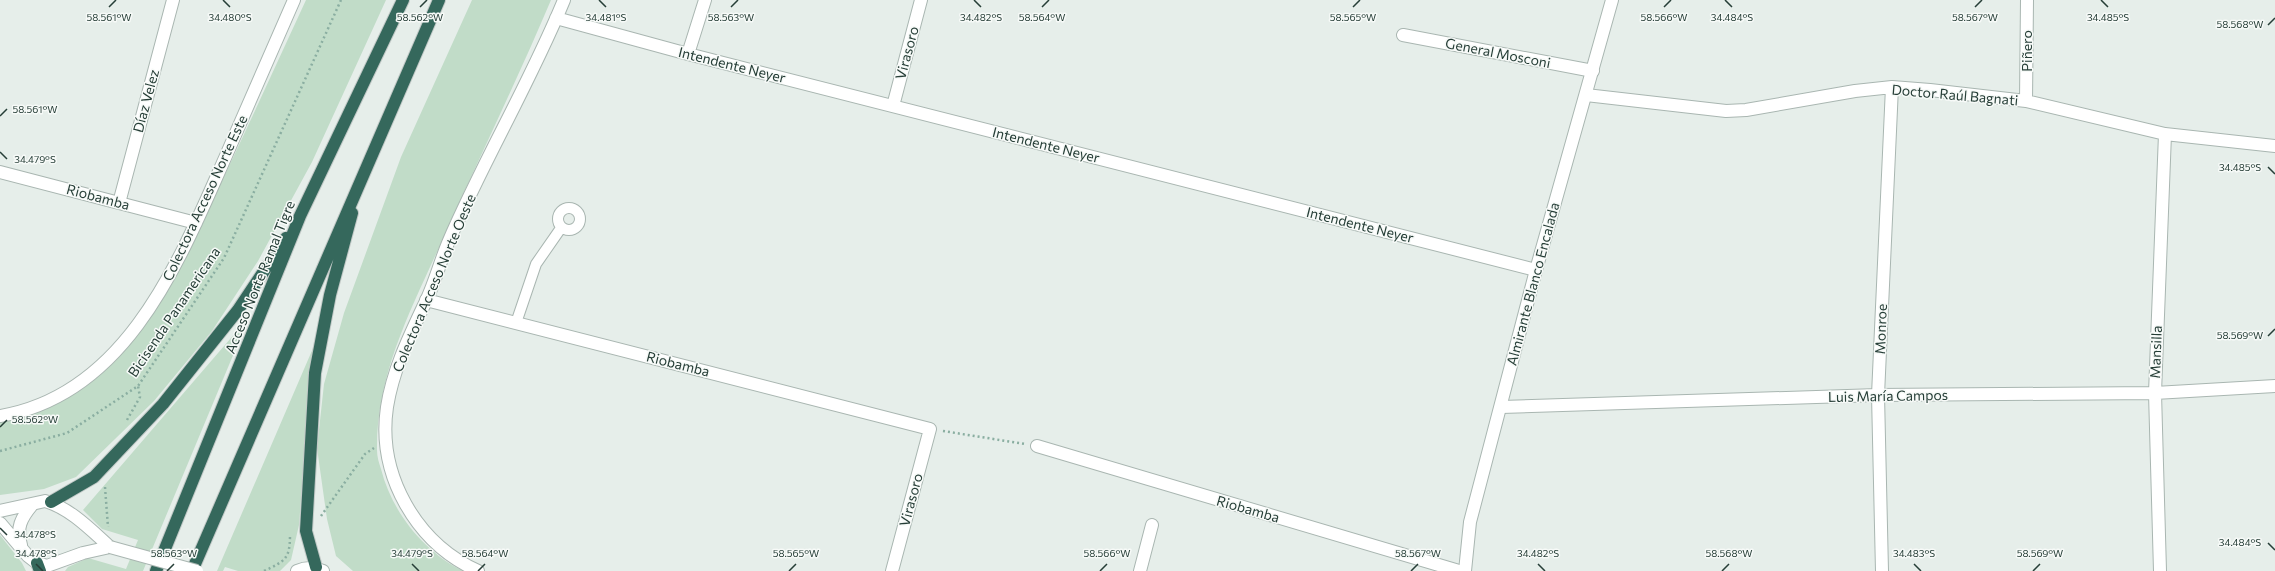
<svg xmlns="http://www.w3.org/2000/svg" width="2275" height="571" viewBox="0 0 2275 571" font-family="Commissioner,sans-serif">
<rect width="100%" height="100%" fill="#e6eeea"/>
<path fill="#c1dcc8" d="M306,0H386L312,162L258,261L212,331L154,401L76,477L44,489L0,495V422C42,416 87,391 116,360C157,315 183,260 210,206C243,138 274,69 306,0Z
M472,0H551C518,78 481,154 446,232C415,302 376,371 377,450C377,457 379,463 381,469C392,512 423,551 463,571H353L336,556L327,519L317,448L324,384L344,313L401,157Z
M249,317L143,571H65L68,567L88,558L126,569L138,540L102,529L83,510Z
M323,325L305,448L299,525L291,560L280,571H238L225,567L223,571H217Z
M0,535L22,563L26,571H0Z"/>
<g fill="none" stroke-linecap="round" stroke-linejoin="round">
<defs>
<path id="service" d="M558 219a11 11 0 1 1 22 0a11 11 0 1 1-22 0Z
M516,323L536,264L561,228"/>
<path id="minor" d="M556,18L688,54L1536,270
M1403,35L1593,71
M688,54L705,0
M1586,95L1726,111L1746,110L1855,91L1892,87L1930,90L2026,101L2165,134L2275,146
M2026,101L2027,0
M893,106L921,0
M0,172L196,223
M119,203L173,0
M426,300L930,429L892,571
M1501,407L1878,395L2155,393L2275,386
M0,416C126,395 179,262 225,158C248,106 271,53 294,0
M1037,446L1459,571
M478,571C416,543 377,475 387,407C393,369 410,335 426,301C435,282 440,262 448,243C483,161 530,83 564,0
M1140,571L1152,525
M1882,571L1878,395L1892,87
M2160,571L2155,393L2165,134"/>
<path id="tertiary" d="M0,511L45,501C70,508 91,530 110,547
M0,523L28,556L37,563L47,566L83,553L110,547
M21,545C16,528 21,518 32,505
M297,571C306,567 314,567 323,571
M1465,571L1470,522L1536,270L1612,0"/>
<path id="motorway" d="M51,502L94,477L163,404L238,310L286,238
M37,563L40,571
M316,567L306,531L315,373L330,295L352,213
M156,571L300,216L403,0
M192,571L439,0"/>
</defs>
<use href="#service" stroke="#a9b6b1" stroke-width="12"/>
<use href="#minor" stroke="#a9b6b1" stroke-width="14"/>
<use href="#tertiary" stroke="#a9b6b1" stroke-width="14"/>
<use href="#motorway" stroke="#c2c9c7" stroke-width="14"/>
<path stroke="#8aaea1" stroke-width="2.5" stroke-dasharray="2 3" stroke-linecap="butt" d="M127,420L140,397L138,386
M943,431L1025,444
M0,451L67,433L138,386L224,258L341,0
M105,487L108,527
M321,516L365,454L374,448
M264,571C285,561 290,559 290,535"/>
<use href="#service" stroke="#fff" stroke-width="10"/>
<use href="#minor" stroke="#fff" stroke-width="12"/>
<use href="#tertiary" stroke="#fff" stroke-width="12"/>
<use href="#motorway" stroke="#35685c" stroke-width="12"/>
<defs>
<path id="tertiary-bridge" d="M110,547L197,571"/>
</defs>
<use href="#tertiary-bridge" stroke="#a9b6b1" stroke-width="14" stroke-linecap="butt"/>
<use href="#tertiary-bridge" stroke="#fff" stroke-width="12"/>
</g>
<path fill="none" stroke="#263e37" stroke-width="1.5" d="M223,0L230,7M599,0L606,7M974,0L981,7M1725,0L1732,7M2101,0L2108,7M109,7L116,0M420,7L427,0M731,7L738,0M1042,7L1049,0M1353,7L1360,0M1664,7L1671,0M1975,7L1982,0M2268,25L2275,18M0,116L7,109M0,152L7,159M2268,167L2275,174M2268,336L2275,329M0,427L7,420M0,528L7,535M2268,543L2275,550M36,564L43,571M412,564L419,571M1538,564L1545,571M1914,564L1921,571M167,571L174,564M478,571L485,564M789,571L796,564M1100,571L1107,564M1411,571L1418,564M1722,571L1729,564M2033,571L2040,564"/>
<g text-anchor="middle" stroke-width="3" stroke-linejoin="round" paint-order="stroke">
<g font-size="14" fill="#263e37" stroke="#f7faf8">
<text transform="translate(2027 51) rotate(-90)" y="5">Piñero</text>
<text transform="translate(907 53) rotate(-75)" y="5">Virasoro</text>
<text transform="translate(1498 53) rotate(11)" y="5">General Mosconi</text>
<text transform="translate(732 65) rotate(14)" y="5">Intendente Neyer</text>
<text transform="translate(1955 95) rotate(5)" y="5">Doctor Raúl Bagnati</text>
<text transform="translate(146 101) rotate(-75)" y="5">Díaz Velez</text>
<text transform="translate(1046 145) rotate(14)" y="5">Intendente Neyer</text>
<text transform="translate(98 197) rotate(15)" y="5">Riobamba</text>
<text transform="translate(205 198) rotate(-65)" y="5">Colectora Acceso Norte Este</text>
<text transform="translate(1360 225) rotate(14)" y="5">Intendente Neyer</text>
<text transform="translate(260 277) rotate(-68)" y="5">Acceso Norte Ramal Tigre</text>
<text transform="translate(434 283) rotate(-67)" y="5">Colectora Acceso Norte Oeste</text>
<text transform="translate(1533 284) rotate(-75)" y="5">Almirante Blanco Encalada</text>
<text transform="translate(174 312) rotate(-56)" y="5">Bicisenda Panamericana</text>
<text transform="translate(1881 329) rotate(-88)" y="5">Monroe</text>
<text transform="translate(2156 352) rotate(-88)" y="5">Mansilla</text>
<text transform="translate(678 364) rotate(14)" y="5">Riobamba</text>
<text transform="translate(1888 396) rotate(-1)" y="5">Luis María Campos</text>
<text transform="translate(911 500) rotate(-75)" y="5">Virasoro</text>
<text transform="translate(1248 509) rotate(16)" y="5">Riobamba</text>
</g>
</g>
<g font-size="10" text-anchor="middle" fill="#263e37" stroke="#f7faf8" stroke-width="3" stroke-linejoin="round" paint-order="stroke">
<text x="2108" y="21">34.485°S</text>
<text x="109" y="21">58.561°W</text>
<text x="230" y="21">34.480°S</text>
<text x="420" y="21">58.562°W</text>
<text x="606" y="21">34.481°S</text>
<text x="731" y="21">58.563°W</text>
<text x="981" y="21">34.482°S</text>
<text x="1042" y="21">58.564°W</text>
<text x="1353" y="21">58.565°W</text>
<text x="1664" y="21">58.566°W</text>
<text x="1732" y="21">34.484°S</text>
<text x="1975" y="21">58.567°W</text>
<text x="2240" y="28">58.568°W</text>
<text x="35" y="113">58.561°W</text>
<text x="35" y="163">34.479°S</text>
<text x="2240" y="171">34.485°S</text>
<text x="2240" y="339">58.569°W</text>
<text x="35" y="423">58.562°W</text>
<text x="35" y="538">34.478°S</text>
<text x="2240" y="546">34.484°S</text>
<text x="36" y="557">34.478°S</text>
<text x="174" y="557">58.563°W</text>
<text x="412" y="557">34.479°S</text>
<text x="485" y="557">58.564°W</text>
<text x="796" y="557">58.565°W</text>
<text x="1107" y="557">58.566°W</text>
<text x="1418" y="557">58.567°W</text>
<text x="1729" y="557">58.568°W</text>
<text x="2040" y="557">58.569°W</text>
<text x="1538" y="557">34.482°S</text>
<text x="1914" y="557">34.483°S</text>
</g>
</svg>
